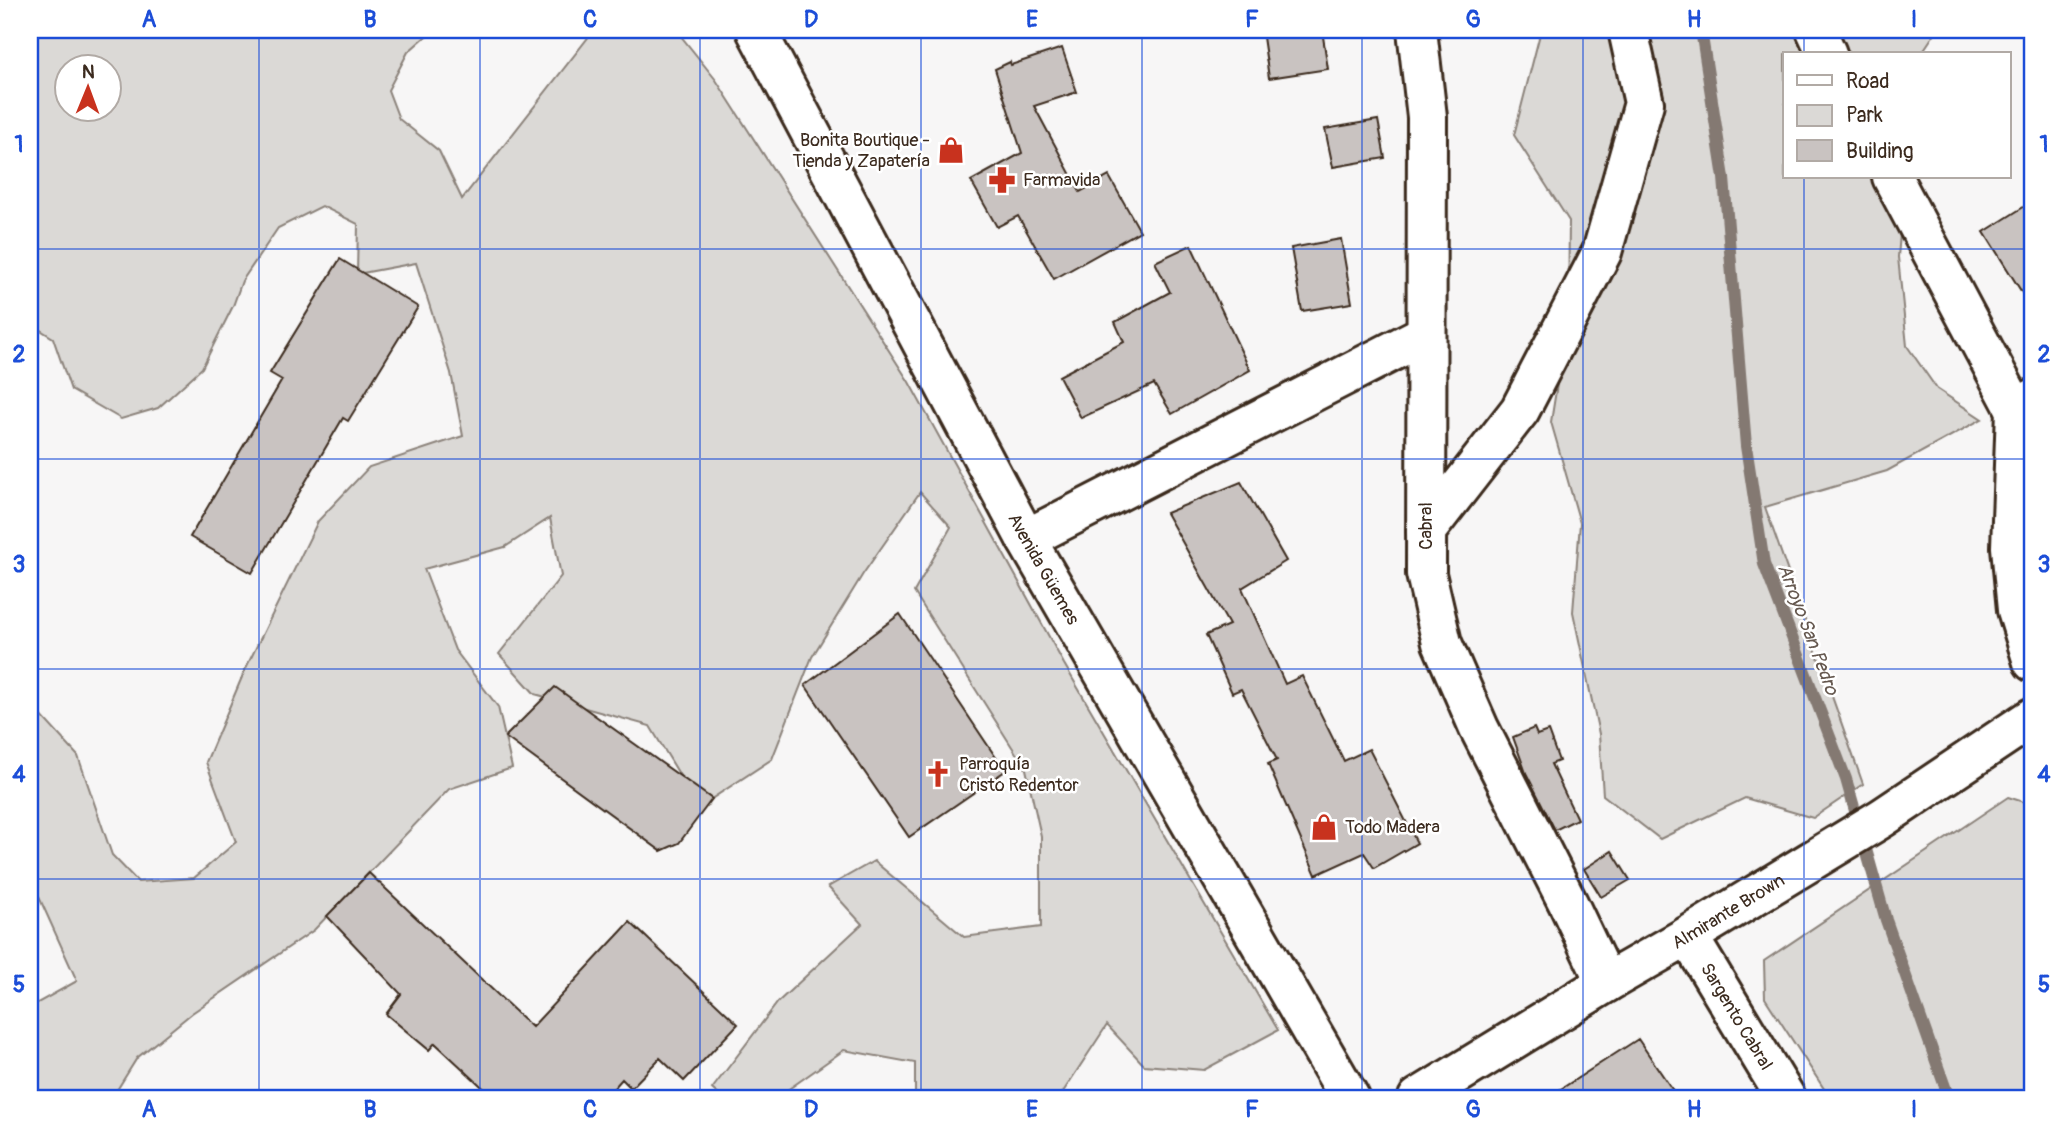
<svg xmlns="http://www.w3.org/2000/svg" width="2063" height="1128" viewBox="0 0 2063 1128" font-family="Pangolin,sans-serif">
<rect width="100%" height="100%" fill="#f7f6f6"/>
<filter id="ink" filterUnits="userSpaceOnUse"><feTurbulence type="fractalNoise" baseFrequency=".0143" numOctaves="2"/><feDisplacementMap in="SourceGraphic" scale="14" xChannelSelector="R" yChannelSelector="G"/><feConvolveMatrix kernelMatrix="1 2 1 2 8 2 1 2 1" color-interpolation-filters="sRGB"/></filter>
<g filter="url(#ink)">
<path fill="#dbd9d6" stroke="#8b827a" stroke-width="2" fill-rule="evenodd" d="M30,30H433L408,52L388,90L399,119L439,151L462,199L594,30H676L716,80L909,382L1064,664L1278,1030L1204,1070L1144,1065L1107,1025L1059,1098H915V1063L844,1050L776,1098H722L712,1089L778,1002L862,924L828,887L874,861L964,937L1041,927V836L1026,769L914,592L951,527L920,492L863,574L812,657L772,759L699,807L650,726L535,694L499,654L561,576L550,518L505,547L424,569L455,650L498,707L512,768L449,789L314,930L192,1013L137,1058L112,1098H30V1007L77,981L35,888L30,892V703L78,756L112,855L138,882L194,878L236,842L206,762L245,670L318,521L369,467L463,436L451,373L416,263L357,274L358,224L322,206L278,228L242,281L233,306L202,368L158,408L121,419L71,390L53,338L34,326L30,334ZM66,66H108V108H66Z
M1541,30H1937L1921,54H1785V177H1905L1898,257L1907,346L1937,389L1982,419L1887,471L1765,507L1863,784L1813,818L1745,798L1660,839L1603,795L1599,734L1573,612L1580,523L1551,422L1568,315L1569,221L1514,135Z
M2008,797L2033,805V1098H1830L1765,998L1764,961Z"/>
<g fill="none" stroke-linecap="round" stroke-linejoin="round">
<path stroke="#847972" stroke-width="12" d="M1701,30L1724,178L1746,446L1764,564L1846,779L1886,920L1949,1098"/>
</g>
<path fill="#c9c3c1" stroke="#3b2a1e" stroke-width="2" d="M1311,30H1322L1328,69L1269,78L1263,37Z
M1062,48L1077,92L1034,106L1080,192L1109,176L1140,231L1054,279L1018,216L997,227L971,181L1022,153L995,69L1010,62L1011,65Z
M1378,120L1385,158L1333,167L1325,129Z
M2033,201V310L1984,232Z
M1341,239L1352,303L1302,311L1291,248Z
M1191,245L1250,370L1172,414L1154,384L1081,418L1059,376L1124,342L1115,322L1170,292L1155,262Z
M340,259L418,307L348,421L343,418L252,573L190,537L282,380L270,373Z
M1241,482L1286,561L1242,588L1285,684L1302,676L1344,761L1369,749L1417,843L1374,868L1364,853L1316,875L1268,764L1277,760L1241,689L1232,693L1206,635L1229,625L1166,513Z
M900,614L1005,771L909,837L805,685Z
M555,687L712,799L679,843L661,851L505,737Z
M1534,728L1537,735L1548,731L1559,761L1551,764L1577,819L1555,830L1526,773L1513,737Z
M1612,851L1630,880L1601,897L1584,869Z
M369,873L532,1027L630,922L738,1024L684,1081L660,1058L631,1088L622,1079L605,1098H494L435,1043L429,1050L386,1014L401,994L327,916Z
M1638,1039L1678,1098H1547Z"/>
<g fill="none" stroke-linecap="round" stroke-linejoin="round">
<defs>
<g id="street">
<path d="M1417,30L1427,117L1426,574L1442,643L1479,728L1568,903L1606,983"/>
<path d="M1816,30L1827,54"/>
<path d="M1892,177L2016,410"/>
<path d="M2033,399L2016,410L2011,547L2017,610L2033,662"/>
<path d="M1426,531L1520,410L1602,252L1644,103L1628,30"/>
<path d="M1026,539L1426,334"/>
<path id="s1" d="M1688,936L1786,1098"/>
<path id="s2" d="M1418,1098L1606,983L1688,936L1882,818L2033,717"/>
</g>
<g id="secondary">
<path id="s3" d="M756,30L1026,539L1350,1098"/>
</g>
</defs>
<use href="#street" stroke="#3b2a1e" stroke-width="44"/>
<use href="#secondary" stroke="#3b2a1e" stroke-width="44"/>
<use href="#street" stroke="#fff" stroke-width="38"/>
<use href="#secondary" stroke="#fff" stroke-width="38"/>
</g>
</g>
<path fill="none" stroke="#1d4ed8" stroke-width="2" stroke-opacity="0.55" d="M259,30V1098M480,30V1098M700,30V1098M921,30V1098M1142,30V1098M1362,30V1098M1583,30V1098M1804,30V54M1804,177V1098M30,249H2033M30,459H2033M30,669H2033M30,879H2033"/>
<defs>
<symbol id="shop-bare" viewBox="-9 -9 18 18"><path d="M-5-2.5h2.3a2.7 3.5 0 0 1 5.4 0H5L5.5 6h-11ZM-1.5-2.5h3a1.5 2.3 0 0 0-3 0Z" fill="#c8321e" stroke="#fff" stroke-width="2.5" paint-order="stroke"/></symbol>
<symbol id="pharmacy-bare" viewBox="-9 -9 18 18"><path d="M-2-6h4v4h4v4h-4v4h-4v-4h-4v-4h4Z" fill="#c8321e" stroke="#fff" stroke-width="2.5" paint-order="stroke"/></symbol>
<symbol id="church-bare" viewBox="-9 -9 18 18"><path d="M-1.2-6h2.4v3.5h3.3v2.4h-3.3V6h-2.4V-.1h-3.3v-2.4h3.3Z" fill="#c8321e" stroke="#fff" stroke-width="2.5" paint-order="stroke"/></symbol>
</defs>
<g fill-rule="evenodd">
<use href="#shop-bare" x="932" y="131" width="38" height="38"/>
<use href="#pharmacy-bare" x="983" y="161" width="38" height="38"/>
<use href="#church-bare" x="919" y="755" width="38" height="38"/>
<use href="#shop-bare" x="1305" y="808" width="38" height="38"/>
</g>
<g text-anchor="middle" stroke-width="5" stroke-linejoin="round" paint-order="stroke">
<g font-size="18" fill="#3b2a1e" stroke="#fff" text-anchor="start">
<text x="930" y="146" text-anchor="end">Bonita Boutique -<tspan x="930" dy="21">Tienda y Zapatería</tspan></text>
<text x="1023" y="186">Farmavida</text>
<text x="959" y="770">Parroquía<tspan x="959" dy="21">Cristo Redentor</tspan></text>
<text x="1345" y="833">Todo Madera</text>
</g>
<g font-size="18" fill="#3b2a1e" stroke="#fff">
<text transform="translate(1426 526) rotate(-90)" y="6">Cabral</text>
<text dy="6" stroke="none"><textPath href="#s3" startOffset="611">Avenida Güemes</textPath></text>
<text dy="6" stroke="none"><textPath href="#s2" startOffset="362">Almirante Brown</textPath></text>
<text dy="6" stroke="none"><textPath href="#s1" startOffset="94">Sargento Cabral</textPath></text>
</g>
<g font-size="19" font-style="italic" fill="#65584f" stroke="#fff">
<text transform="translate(1809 629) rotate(69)" y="7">Arroyo San Pedro</text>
</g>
</g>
<rect width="2063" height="1128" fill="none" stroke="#fff" stroke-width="77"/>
<rect x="1783" y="52" width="228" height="126" fill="#ffffff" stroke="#b1aaa5" stroke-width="2"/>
<rect x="1797" y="75" width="35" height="10" fill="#ffffff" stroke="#b1aaa5" stroke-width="2"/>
<text x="1846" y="88" font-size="21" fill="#3b2a1e">Road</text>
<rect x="1797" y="105" width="35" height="21" fill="#dbd9d6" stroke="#b1aaa5" stroke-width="2"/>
<text x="1846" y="122" font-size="21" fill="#3b2a1e">Park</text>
<rect x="1797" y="140" width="35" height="21" fill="#c9c3c1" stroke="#b1aaa5" stroke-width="2"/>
<text x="1846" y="158" font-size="21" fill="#3b2a1e">Building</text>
<g transform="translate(88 88) rotate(1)"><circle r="33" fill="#ffffff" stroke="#b1aaa5" stroke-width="2"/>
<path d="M0-5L12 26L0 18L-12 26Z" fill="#c8321e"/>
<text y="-10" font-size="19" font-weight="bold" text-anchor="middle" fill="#3b2a1e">N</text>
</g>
<rect x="38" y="38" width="1986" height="1052" fill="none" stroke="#1d4ed8" stroke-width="2.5"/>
<g font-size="23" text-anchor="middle" font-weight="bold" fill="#1d4ed8">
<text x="149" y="27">A</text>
<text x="370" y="27">B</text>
<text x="590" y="27">C</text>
<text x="811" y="27">D</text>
<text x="1032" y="27">E</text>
<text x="1252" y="27">F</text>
<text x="1473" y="27">G</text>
<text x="1694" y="27">H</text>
<text x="1914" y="27">I</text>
<text x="19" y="152">1</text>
<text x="2044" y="152">1</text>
<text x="19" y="362">2</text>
<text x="2044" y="362">2</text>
<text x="19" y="572">3</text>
<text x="2044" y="572">3</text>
<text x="19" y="782">4</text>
<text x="2044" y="782">4</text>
<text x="19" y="992">5</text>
<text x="2044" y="992">5</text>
<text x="149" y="1117">A</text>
<text x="370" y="1117">B</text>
<text x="590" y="1117">C</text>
<text x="811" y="1117">D</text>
<text x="1032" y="1117">E</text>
<text x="1252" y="1117">F</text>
<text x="1473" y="1117">G</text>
<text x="1694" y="1117">H</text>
<text x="1914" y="1117">I</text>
</g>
</svg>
